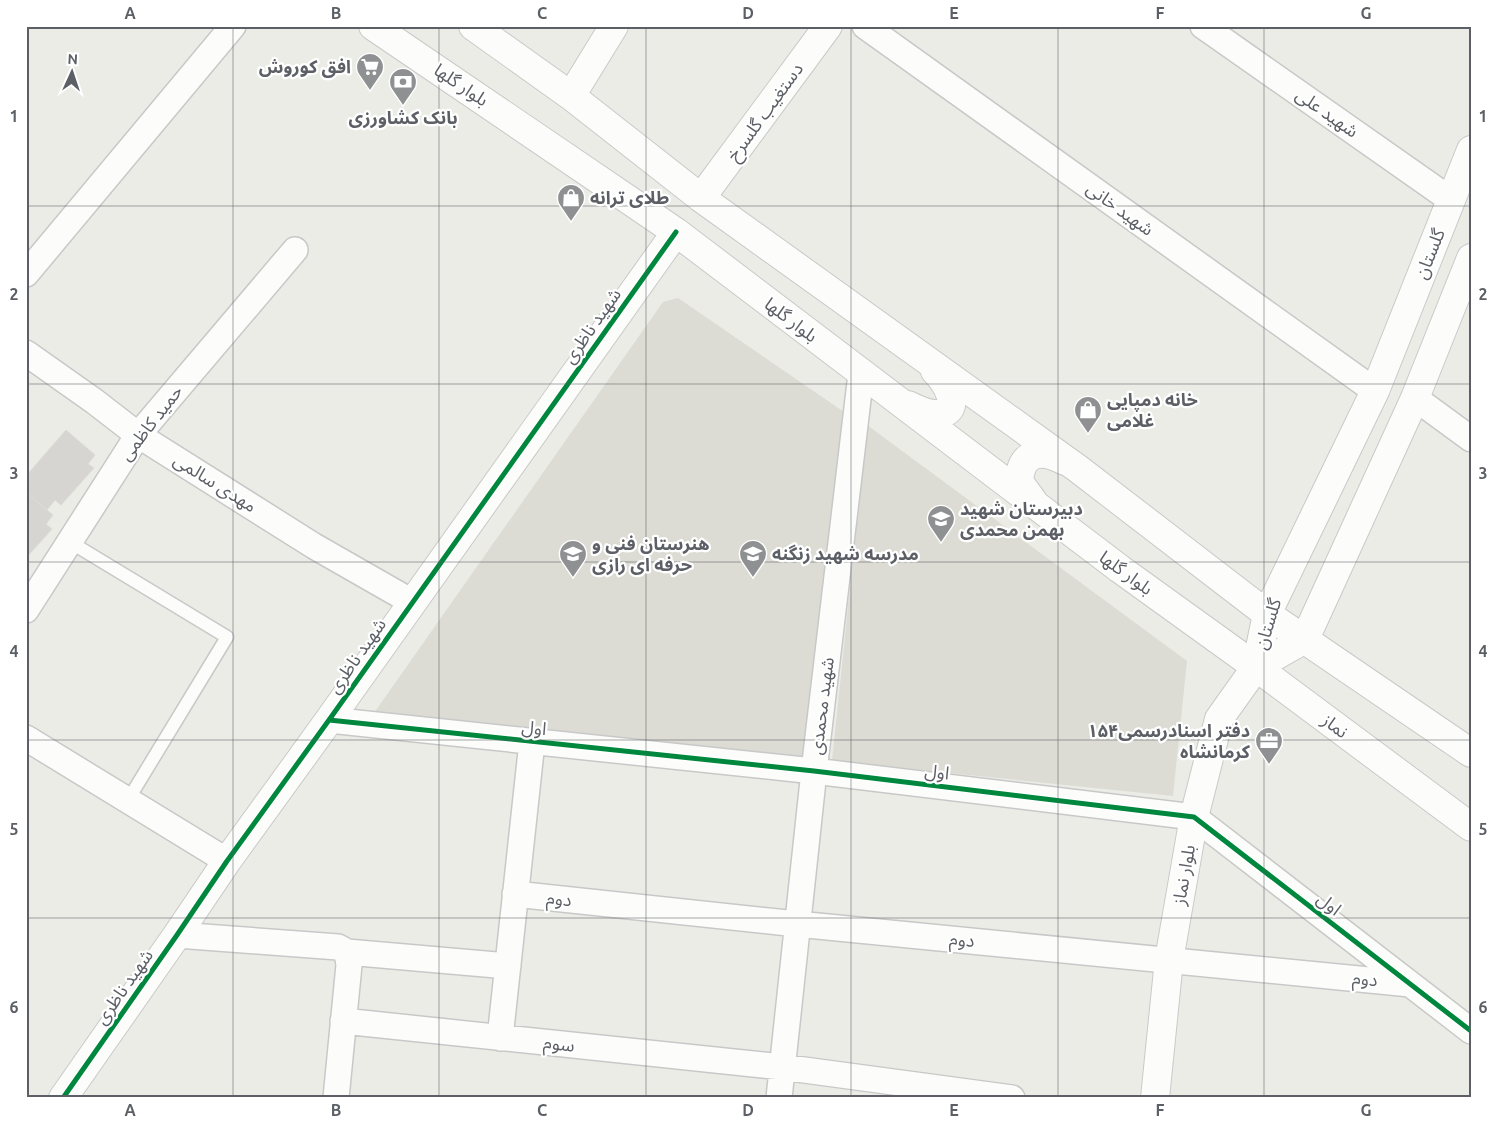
<svg xmlns="http://www.w3.org/2000/svg" width="1497" height="1124" viewBox="0 0 1497 1124" font-family="Ubuntu,'Noto Sans Arabic',sans-serif">
<rect width="100%" height="100%" fill="#ecece7"/>
<path fill="#dcdcd5" d="M678,298L847,414L807,761L374,713L663,302Z
M867,425L1187,661L1173,796L832,761Z"/>
<path fill="#d6d5d2" stroke="#dcdbd6" d="M66,430L95,455L88,464L94,468L61,505L55,500L47,510L26,492V476Z
M26,492L53,515L46,524L52,529L26,558Z"/>
<g fill="none" stroke-linecap="round" stroke-linejoin="round">
<defs>
<path id="lane" d="M70,542L227,637L128,800"/>
<path id="street" d="M865,26L1375,391
M1203,26L1451,200
M26,274L233,26
M26,353L94,401L138,435L314,546L412,602
M1415,398L1471,439
M26,610L138,435L295,250
M329,720L814,771L1194,817L1471,1031
M26,738L227,861
M515,894L797,924L1410,984
M177,935L338,947L347,952L349,965L336,1098
M347,952L508,966
M343,1021L782,1067L1012,1098
M500,1038L532,742
M779,1098L814,771L861,374"/>
<path id="secondary" d="M373,26L676,232L1120,569L1256,667L1471,827
M473,26L571,96L701,198L1077,468L1267,614L1471,753
M571,96L614,26
M701,198L828,26
M908,405C916,409 928,415 938,414C965,411 945,380 935,371
M1033,501L1019,482C1021,451 1041,448 1065,461
M1256,667L1305,639L1415,398L1471,258
M63,1098L177,935L227,861L329,720L676,232
M1155,1098L1169,960L1194,817L1219,719L1256,667L1267,614L1375,391L1471,150"/>
</defs>
<use href="#lane" stroke="#c8c8c8" stroke-width="15"/>
<use href="#street" stroke="#c8c8c8" stroke-width="28"/>
<use href="#secondary" stroke="#c9c9c9" stroke-width="30"/>
<use href="#lane" stroke="#fcfcfb" stroke-width="12"/>
<use href="#street" stroke="#fcfcfb" stroke-width="25"/>
<use href="#secondary" stroke="#fcfcfb" stroke-width="28"/>
<defs>
<path id="cycleway" d="M329,720L814,771L1194,817L1471,1031
M63,1098L177,935L227,861L329,720L676,232"/>
</defs>
<use href="#cycleway" stroke="#fff" stroke-width="8"/>
<use href="#cycleway" stroke="#00873e" stroke-width="5"/>
</g>
<path fill="none" stroke="#5c5f65" stroke-width="1" stroke-opacity="0.55" d="M233,26V1098M439,26V1098M646,26V1098M851,26V1098M1058,26V1098M1264,26V1098M26,206H1471M26,384H1471M26,562H1471M26,740H1471M26,918H1471"/>
<defs>
<symbol id="supermarket-pin" viewBox="-11 -11 22 30"><path d="M0 17L-7.5 6A9.5 9.5 0 1 1 7.5 6Z" fill="#8e9092" stroke="#fff"/><path d="M-6-5.5h2.5l.6 2H6L4.5 2H-2.5L-4.4-4H-6ZM-1.5 3.2a1.3 1.3 0 1 0 .1 0ZM3 3.2a1.3 1.3 0 1 0 .1 0Z" fill="#fff"/></symbol>
<symbol id="bank-pin" viewBox="-11 -11 22 30"><path d="M0 17L-7.5 6A9.5 9.5 0 1 1 7.5 6Z" fill="#8e9092" stroke="#fff"/><path d="M-6-4H6V4H-6ZM0-2.3a2.3 2.3 0 1 0 0 4.6a2.3 2.3 0 1 0 0-4.6Z" fill="#fff"/></symbol>
<symbol id="shop-pin" viewBox="-11 -11 22 30"><path d="M0 17L-7.5 6A9.5 9.5 0 1 1 7.5 6Z" fill="#8e9092" stroke="#fff"/><path d="M-5-2.5h2.3a2.7 3.5 0 0 1 5.4 0H5L5.5 6h-11ZM-1.5-2.5h3a1.5 2.3 0 0 0-3 0Z" fill="#fff"/></symbol>
<symbol id="school-pin" viewBox="-11 -11 22 30"><path d="M0 17L-7.5 6A9.5 9.5 0 1 1 7.5 6Z" fill="#8e9092" stroke="#fff"/><path d="M0-5L7-2L0 1L-7-2ZM-4 1L0 2.5L4 1V4Q0 6-4 4Z" fill="#fff"/></symbol>
<symbol id="office-pin" viewBox="-11 -11 22 30"><path d="M0 17L-7.5 6A9.5 9.5 0 1 1 7.5 6Z" fill="#8e9092" stroke="#fff"/><path d="M-6-3h4V-5.5h4V-3h4V5H-6ZM-1-4.5V-3h2v-1.5ZM-6 0V1H6V0Z" fill="#fff"/></symbol>
</defs>
<g fill-rule="evenodd">
<use href="#supermarket-pin" x="354" y="51" width="32" height="43"/>
<use href="#bank-pin" x="387" y="66" width="32" height="43"/>
<use href="#shop-pin" x="555" y="182" width="32" height="43"/>
<use href="#shop-pin" x="1072" y="394" width="32" height="43"/>
<use href="#school-pin" x="925" y="503" width="32" height="43"/>
<use href="#school-pin" x="557" y="538" width="32" height="43"/>
<use href="#school-pin" x="737" y="538" width="32" height="43"/>
<use href="#office-pin" x="1253" y="725" width="32" height="43"/>
</g>
<g text-anchor="middle" stroke-width="4.5" stroke-linejoin="round" paint-order="stroke">
<g font-size="18" font-weight="bold" fill="#5c5f65" stroke="#fff" text-anchor="start">
<text x="351" y="73" text-anchor="end">افق کوروش</text>
<text x="403" y="124" text-anchor="middle">بانک کشاورزی</text>
<text x="590" y="204">طلای ترانه</text>
<text x="1107" y="406">خانه دمپایی<tspan x="1107" dy="21">غلامی</tspan></text>
<text x="960" y="515">دبیرستان شهید<tspan x="960" dy="21">بهمن محمدی</tspan></text>
<text x="592" y="550">هنرستان فنی و<tspan x="592" dy="21">حرفه ای رازی</tspan></text>
<text x="772" y="560">مدرسه شهید زنگنه</text>
<text x="1250" y="737" text-anchor="end">دفتر اسنادرسمی۱۵۴<tspan x="1250" dy="21">کرمانشاه</tspan></text>
</g>
<g font-size="18" fill="#5c5f65" stroke="#fff">
<text transform="translate(461 85) rotate(34)" y="6">بلوار گلها</text>
<text transform="translate(765 112) rotate(-54)" y="6">دستغیب گلسرخ</text>
<text transform="translate(1327 113) rotate(35)" y="6">شهید علی</text>
<text transform="translate(1120 209) rotate(36)" y="6">شهید خانی</text>
<text transform="translate(1430 254) rotate(-68)" y="6">گلستان</text>
<text transform="translate(791 320) rotate(37)" y="6">بلوار گلها</text>
<text transform="translate(592 326) rotate(-55)" y="6">شهید ناظری</text>
<text transform="translate(151 423) rotate(-52)" y="6">حمید کاظمی</text>
<text transform="translate(215 483) rotate(32)" y="6">مهدی سالمی</text>
<text transform="translate(1126 573) rotate(36)" y="6">بلوار گلها</text>
<text transform="translate(1268 624) rotate(-73)" y="6">گلستان</text>
<text transform="translate(357 656) rotate(-55)" y="6">شهید ناظری</text>
<text transform="translate(822 706) rotate(-83)" y="6">شهید محمدی</text>
<text transform="translate(1335 726) rotate(37)" y="6">نماز</text>
<text transform="translate(534 728) rotate(6)" y="6">اول</text>
<text transform="translate(937 772) rotate(7)" y="6">اول</text>
<text transform="translate(1184 875) rotate(-80)" y="6">بلوار نماز</text>
<text transform="translate(559 899) rotate(6)" y="6">دوم</text>
<text transform="translate(1329 904) rotate(38)" y="6">اول</text>
<text transform="translate(962 940) rotate(5)" y="6">دوم</text>
<text transform="translate(1365 979) rotate(6)" y="6">دوم</text>
<text transform="translate(124 987) rotate(-55)" y="6">شهید ناظری</text>
<text transform="translate(559 1044) rotate(6)" y="6">سوم</text>
</g>
</g>
<rect width="1497" height="1124" fill="none" stroke="#ffffff" stroke-width="55"/>
<g transform="translate(72 72) rotate(3)" stroke="#ffffff" stroke-width="4" paint-order="stroke">
<path d="M0-4L9 19L0 12L-9 19Z" fill="#5c5f65"/>
<text y="-8" font-size="14" font-weight="bold" text-anchor="middle" fill="#5c5f65">N</text>
</g>
<rect x="28" y="28" width="1442" height="1068" fill="none" stroke="#5c5f65" stroke-width="2"/>
<g font-size="16" text-anchor="middle" font-weight="bold" fill="#5c5f65">
<text x="130" y="19">A</text>
<text x="336" y="19">B</text>
<text x="542" y="19">C</text>
<text x="748" y="19">D</text>
<text x="954" y="19">E</text>
<text x="1160" y="19">F</text>
<text x="1366" y="19">G</text>
<text x="14" y="122">1</text>
<text x="1483" y="122">1</text>
<text x="14" y="300">2</text>
<text x="1483" y="300">2</text>
<text x="14" y="479">3</text>
<text x="1483" y="479">3</text>
<text x="14" y="657">4</text>
<text x="1483" y="657">4</text>
<text x="14" y="835">5</text>
<text x="1483" y="835">5</text>
<text x="14" y="1013">6</text>
<text x="1483" y="1013">6</text>
<text x="130" y="1116">A</text>
<text x="336" y="1116">B</text>
<text x="542" y="1116">C</text>
<text x="748" y="1116">D</text>
<text x="954" y="1116">E</text>
<text x="1160" y="1116">F</text>
<text x="1366" y="1116">G</text>
</g>
</svg>
